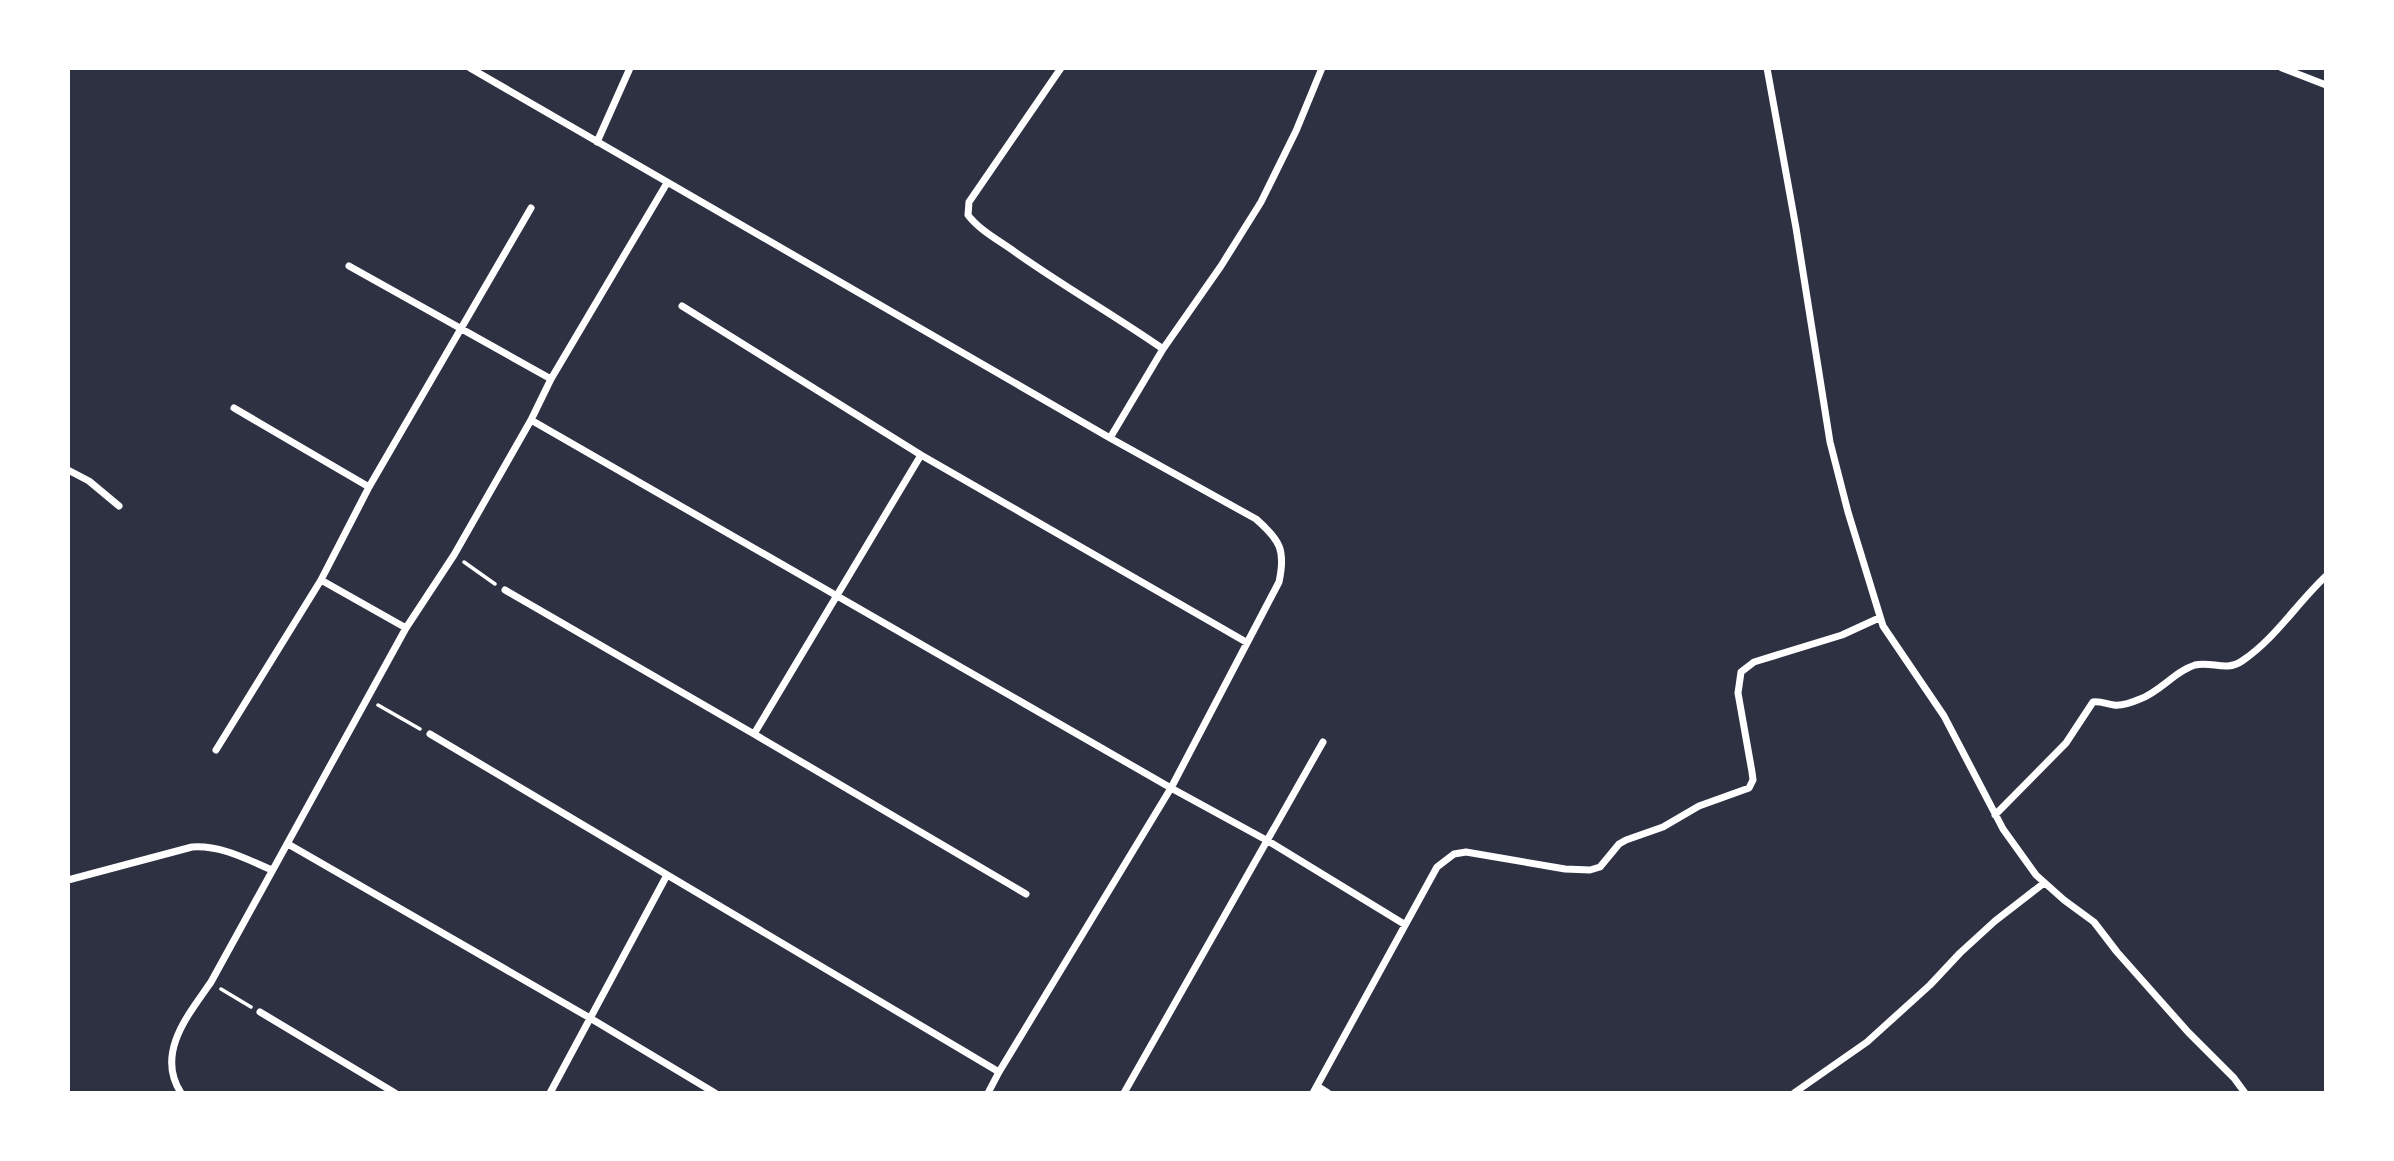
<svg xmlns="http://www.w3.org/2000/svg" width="2394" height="1161" viewBox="0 0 2394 1161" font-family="Manrope,sans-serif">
<rect width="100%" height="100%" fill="#2d3142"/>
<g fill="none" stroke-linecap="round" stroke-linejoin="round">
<path stroke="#fff" stroke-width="3.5" d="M464,562L495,584
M378,705L420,729
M221,989L251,1007"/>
<path stroke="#fff" stroke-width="7" d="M470,68L1110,438L1256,519C1280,540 1286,550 1279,582L1171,788L999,1072L988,1093
M1061,68L969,202L968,215C979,230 1000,241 1015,252C1063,286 1114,315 1163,349
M1767,68L1796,228L1830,442L1848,512L1883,626L1944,716L2003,829L2036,875L2064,900L2094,922L2117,952L2188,1032L2234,1078L2245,1093
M2282,68L2326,85
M597,142L630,68
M349,266L551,379
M682,306L921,455L1246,642
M234,408L369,487
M531,420L1171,788L1268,841L1404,924
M1110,438L1163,349L1221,266L1261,202L1296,131L1322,68
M68,470L89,481L119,506
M321,580L406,628
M505,590L754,734L1026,894
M430,734L999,1072
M754,734L921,455
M216,750L321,580L369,487L531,208
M1995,815L2066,743L2093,702C2101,701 2106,704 2114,705C2122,706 2133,702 2140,699C2160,692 2175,671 2195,665C2212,661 2226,672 2242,661C2275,639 2297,603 2326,576
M288,844L590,1018L715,1093
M68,880L192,847C221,845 246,859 272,870
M260,1012L395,1093
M1317,1086L1328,1093
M181,1093C155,1053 189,1014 211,982L406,628L454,555L531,420L551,379L667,183
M550,1093L667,875
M1124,1093L1323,742
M1313,1093L1437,867L1454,854L1466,852L1565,869L1590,870L1600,867L1619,844L1626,840L1663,827L1699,806L1749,788L1753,780L1752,772L1738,693L1741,672L1754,662L1842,635L1879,618
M1794,1093L1867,1042L1930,985L1960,953L1995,921L2044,883"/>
</g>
<rect width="2394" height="1161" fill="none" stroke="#ffffff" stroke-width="140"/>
</svg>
